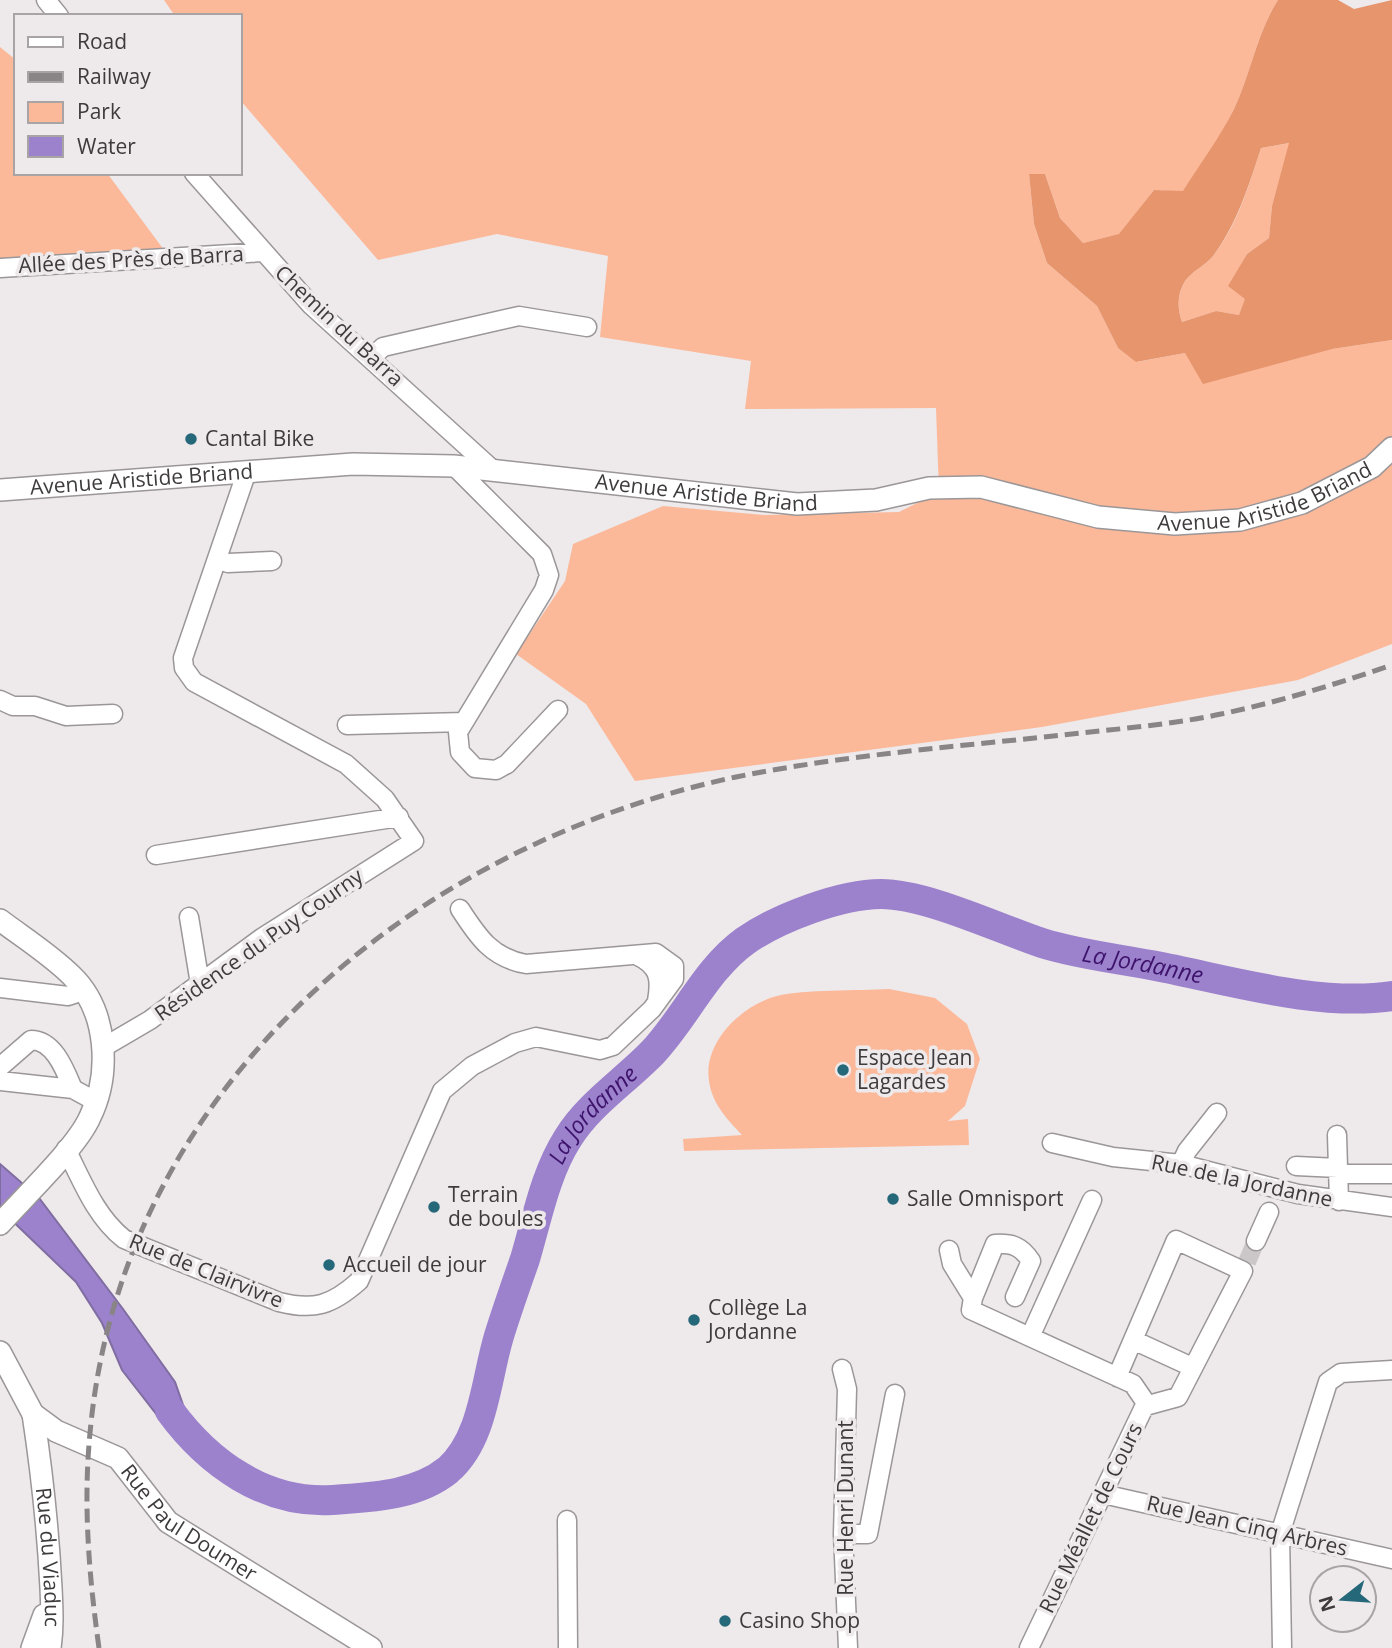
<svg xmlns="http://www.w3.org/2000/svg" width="1392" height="1648" viewBox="0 0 1392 1648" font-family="'Open Sans',sans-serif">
<rect width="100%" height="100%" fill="#eee9eb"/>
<path fill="#fbb99a" d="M164,0H1278C1257,33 1251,73 1234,109C1220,138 1200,165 1183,192L1154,190L1120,234L1083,243L1060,218L1045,174H1029L1034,224L1047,263L1097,306L1118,348L1137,362L1185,353L1332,349L1392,340V644L1298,680L1042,727L635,781L586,704L516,654L565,581L573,544L663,506L764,515L899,512L939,492L936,408L745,409L751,361L600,337L608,256L497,234L378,260L240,100V16H175Z
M0,47L16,60V173H107L164,250L0,261Z
M1290,143L1272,206L1269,238L1247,254L1229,286L1246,299L1239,315L1216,311L1182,322C1177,308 1177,295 1185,281C1192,271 1206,265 1213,256C1238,224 1249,185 1261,148Z
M889,989L935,998L967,1024L980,1059L965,1106L948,1121L968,1119L969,1145L684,1151L683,1139L742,1135C728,1120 712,1104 709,1081C703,1042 742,1005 777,996C804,989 859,991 889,989Z"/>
<path fill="#e6956d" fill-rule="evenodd" d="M1278,0H1338L1354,9L1392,0V340L1332,349L1203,384L1185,353L1136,362L1118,348L1097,306L1047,263L1034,224L1029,174H1045L1060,218L1083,243L1119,234L1154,190L1183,191C1200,164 1220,137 1234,109C1251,73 1257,33 1278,0ZM1289,143L1272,206L1269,238L1247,254L1228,286L1245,299L1239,315L1216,311L1182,322C1177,308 1177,294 1185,281C1192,271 1206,265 1213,256C1237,224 1249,185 1261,148Z"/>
<path fill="#9c82cc" stroke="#806da1" stroke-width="2" d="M0,1164L39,1198L123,1309L175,1382L196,1442L157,1415L122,1370L102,1323L76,1282L0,1209Z"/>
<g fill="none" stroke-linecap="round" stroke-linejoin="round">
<path stroke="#9c82cc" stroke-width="30" id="s1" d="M170,1411C208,1463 265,1504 332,1500C371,1497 416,1496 448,1470C484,1439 486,1378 499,1336C507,1310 516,1285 525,1259C537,1219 545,1174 568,1138C589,1104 625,1081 653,1052C685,1018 706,969 745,941C778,918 841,894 881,894C926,894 997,928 1042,943C1080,955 1122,959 1161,967C1232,981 1320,1007 1392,996"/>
<path stroke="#cbc6c8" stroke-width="18" stroke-dasharray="18 9" stroke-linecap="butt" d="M1247,1262L1256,1241"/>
<defs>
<path id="minor" d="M46,0L59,16
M194,173L311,305L493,470
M0,268L263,252
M372,357L383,347L519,316L587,327
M454,466L542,554L549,575L544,590L458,732L460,752L475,768L496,770L507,764L558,710
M217,559L228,563L272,561
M0,700L13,706H35L66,716L113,714
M347,725L464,722
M156,855L399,817
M189,917L200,984
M638,956C659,966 661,979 657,1001
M0,988L68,996L83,991
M104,1047L150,1020L263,937L414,841L385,799L346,764L194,682L184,668L183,658L247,471
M0,1067L31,1040C54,1040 65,1070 73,1089
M0,1081L73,1089L95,1101
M1337,1135L1339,1201
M1052,1143L1113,1157L1181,1164L1298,1194L1392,1207
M66,1149C82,1181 96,1217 124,1239L279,1302C314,1311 332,1305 359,1281L442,1091L472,1066L515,1043L536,1037L600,1050L613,1046L652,1009L674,979V966L656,953L526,964C492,958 478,937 460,909
M1181,1164L1187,1151L1217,1113
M1296,1166L1338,1168
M1338,1174H1392
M1256,1241L1269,1212
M949,1250L952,1264L973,1298L971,1310L1133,1384L1146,1403L1029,1648
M973,1298L995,1244C1012,1243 1021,1246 1031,1261L1015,1297
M1030,1337L1092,1200
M1133,1340L1192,1367
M842,1369L847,1389L843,1534L848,1648
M1117,1377L1176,1240L1243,1271L1178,1397L1145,1406
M1103,1494L1392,1559
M567,1520L568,1648
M843,1534H868L895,1394
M1282,1648L1280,1534L1328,1382L1341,1373L1392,1370"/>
<g id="major">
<path id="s2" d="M0,490L353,464L454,466L797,504L876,500L929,488L981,487L1098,517L1175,524L1240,520L1302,503L1372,467L1392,448"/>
<path d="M0,920C24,938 51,955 72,976C108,1011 111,1074 90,1117C77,1147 24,1197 0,1224"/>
<path id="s3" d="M0,1352L33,1414L56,1431L118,1458L168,1522L371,1648"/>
<path id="s4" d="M33,1414C42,1473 48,1529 51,1588C52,1609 53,1627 50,1648"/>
<path d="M32,1648L44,1615"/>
</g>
</defs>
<use href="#minor" stroke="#9b9698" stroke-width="21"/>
<use href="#major" stroke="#9b9698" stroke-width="24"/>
<use href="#minor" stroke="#fff" stroke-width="18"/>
<use href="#major" stroke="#fff" stroke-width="21"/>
<path stroke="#898587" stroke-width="5" stroke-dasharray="14 7" stroke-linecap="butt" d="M99,1648C89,1576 83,1505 90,1433C121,1088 413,845 736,777C849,754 966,746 1081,733C1127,728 1175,724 1221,714C1279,702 1336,684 1392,665"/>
</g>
<g fill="#25687a" stroke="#eee9eb" stroke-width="2.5">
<circle cx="191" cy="439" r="7"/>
<circle cx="843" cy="1070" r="7"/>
<circle cx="893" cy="1199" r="7"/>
<circle cx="434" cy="1207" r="7"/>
<circle cx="329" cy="1265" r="7"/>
<circle cx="694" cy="1320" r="7"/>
<circle cx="725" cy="1621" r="7"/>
</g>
<g text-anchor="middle" stroke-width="7" stroke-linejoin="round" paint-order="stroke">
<g font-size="21" fill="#3e3b3c" stroke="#eee9eb">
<text transform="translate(131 260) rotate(-3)" y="7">Allée des Près de Barra</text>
<text transform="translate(339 326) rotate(43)" y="7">Chemin du Barra</text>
<text dy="7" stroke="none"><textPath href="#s2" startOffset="142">Avenue Aristide Briand</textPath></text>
<text dy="7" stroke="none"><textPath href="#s2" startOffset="709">Avenue Aristide Briand</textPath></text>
<text dy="7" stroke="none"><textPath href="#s2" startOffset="1278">Avenue Aristide Briand</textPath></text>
<text transform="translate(259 945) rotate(-35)" y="7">Résidence du Puy Courny</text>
<text transform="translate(1242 1181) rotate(12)" y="7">Rue de la Jordanne</text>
<text transform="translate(206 1271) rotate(22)" y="7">Rue de Clairvivre</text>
<text transform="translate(846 1508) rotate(-90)" y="7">Rue Henri Dunant</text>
<text transform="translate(1091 1518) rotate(-64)" y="7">Rue Méallet de Cours</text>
<text dy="7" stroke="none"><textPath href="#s3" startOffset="264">Rue Paul Doumer</textPath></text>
<text transform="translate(1247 1526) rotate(13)" y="7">Rue Jean Cinq Arbres</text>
<text dy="7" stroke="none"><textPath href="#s4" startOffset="144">Rue du Viaduc</textPath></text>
</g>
<g font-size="21" fill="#3e3b3c" stroke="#eee9eb" text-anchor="start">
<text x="205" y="446">Cantal Bike</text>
<text x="857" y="1065">Espace Jean<tspan x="857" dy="24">Lagardes</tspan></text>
<text x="448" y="1202">Terrain<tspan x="448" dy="24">de boules</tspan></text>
<text x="907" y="1206">Salle Omnisport</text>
<text x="343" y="1272">Accueil de jour</text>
<text x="708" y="1315">Collège La<tspan x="708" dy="24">Jordanne</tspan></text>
<text x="739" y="1628">Casino Shop</text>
</g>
<g font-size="23" font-style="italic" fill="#3e136c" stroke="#eee9eb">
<text dy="8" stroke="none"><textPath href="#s1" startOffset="1354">La Jordanne</textPath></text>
<text dy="8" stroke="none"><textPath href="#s1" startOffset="704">La Jordanne</textPath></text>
</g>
</g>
<rect x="14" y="14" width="228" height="161" fill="#eee9eb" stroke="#a8a3a5" stroke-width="2"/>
<rect x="28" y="37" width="35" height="10" fill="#ffffff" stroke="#a8a3a5" stroke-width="2"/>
<text x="77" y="49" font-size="21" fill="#3e3b3c">Road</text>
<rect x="28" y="72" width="35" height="10" fill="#898587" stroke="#a8a3a5" stroke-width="2"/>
<text x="77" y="84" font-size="21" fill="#3e3b3c">Railway</text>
<rect x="28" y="102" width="35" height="21" fill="#fbb99a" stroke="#a8a3a5" stroke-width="2"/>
<text x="77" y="119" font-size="21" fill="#3e3b3c">Park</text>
<rect x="28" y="136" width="35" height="21" fill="#9c82cc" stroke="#a8a3a5" stroke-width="2"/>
<text x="77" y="154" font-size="21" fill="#3e3b3c">Water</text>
<g transform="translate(1343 1599) rotate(253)"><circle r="33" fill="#eee9eb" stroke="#a8a3a5" stroke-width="2"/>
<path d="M0-5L12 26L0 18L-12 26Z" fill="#25687a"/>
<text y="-10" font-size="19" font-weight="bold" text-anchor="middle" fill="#3e3b3c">N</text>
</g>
</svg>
